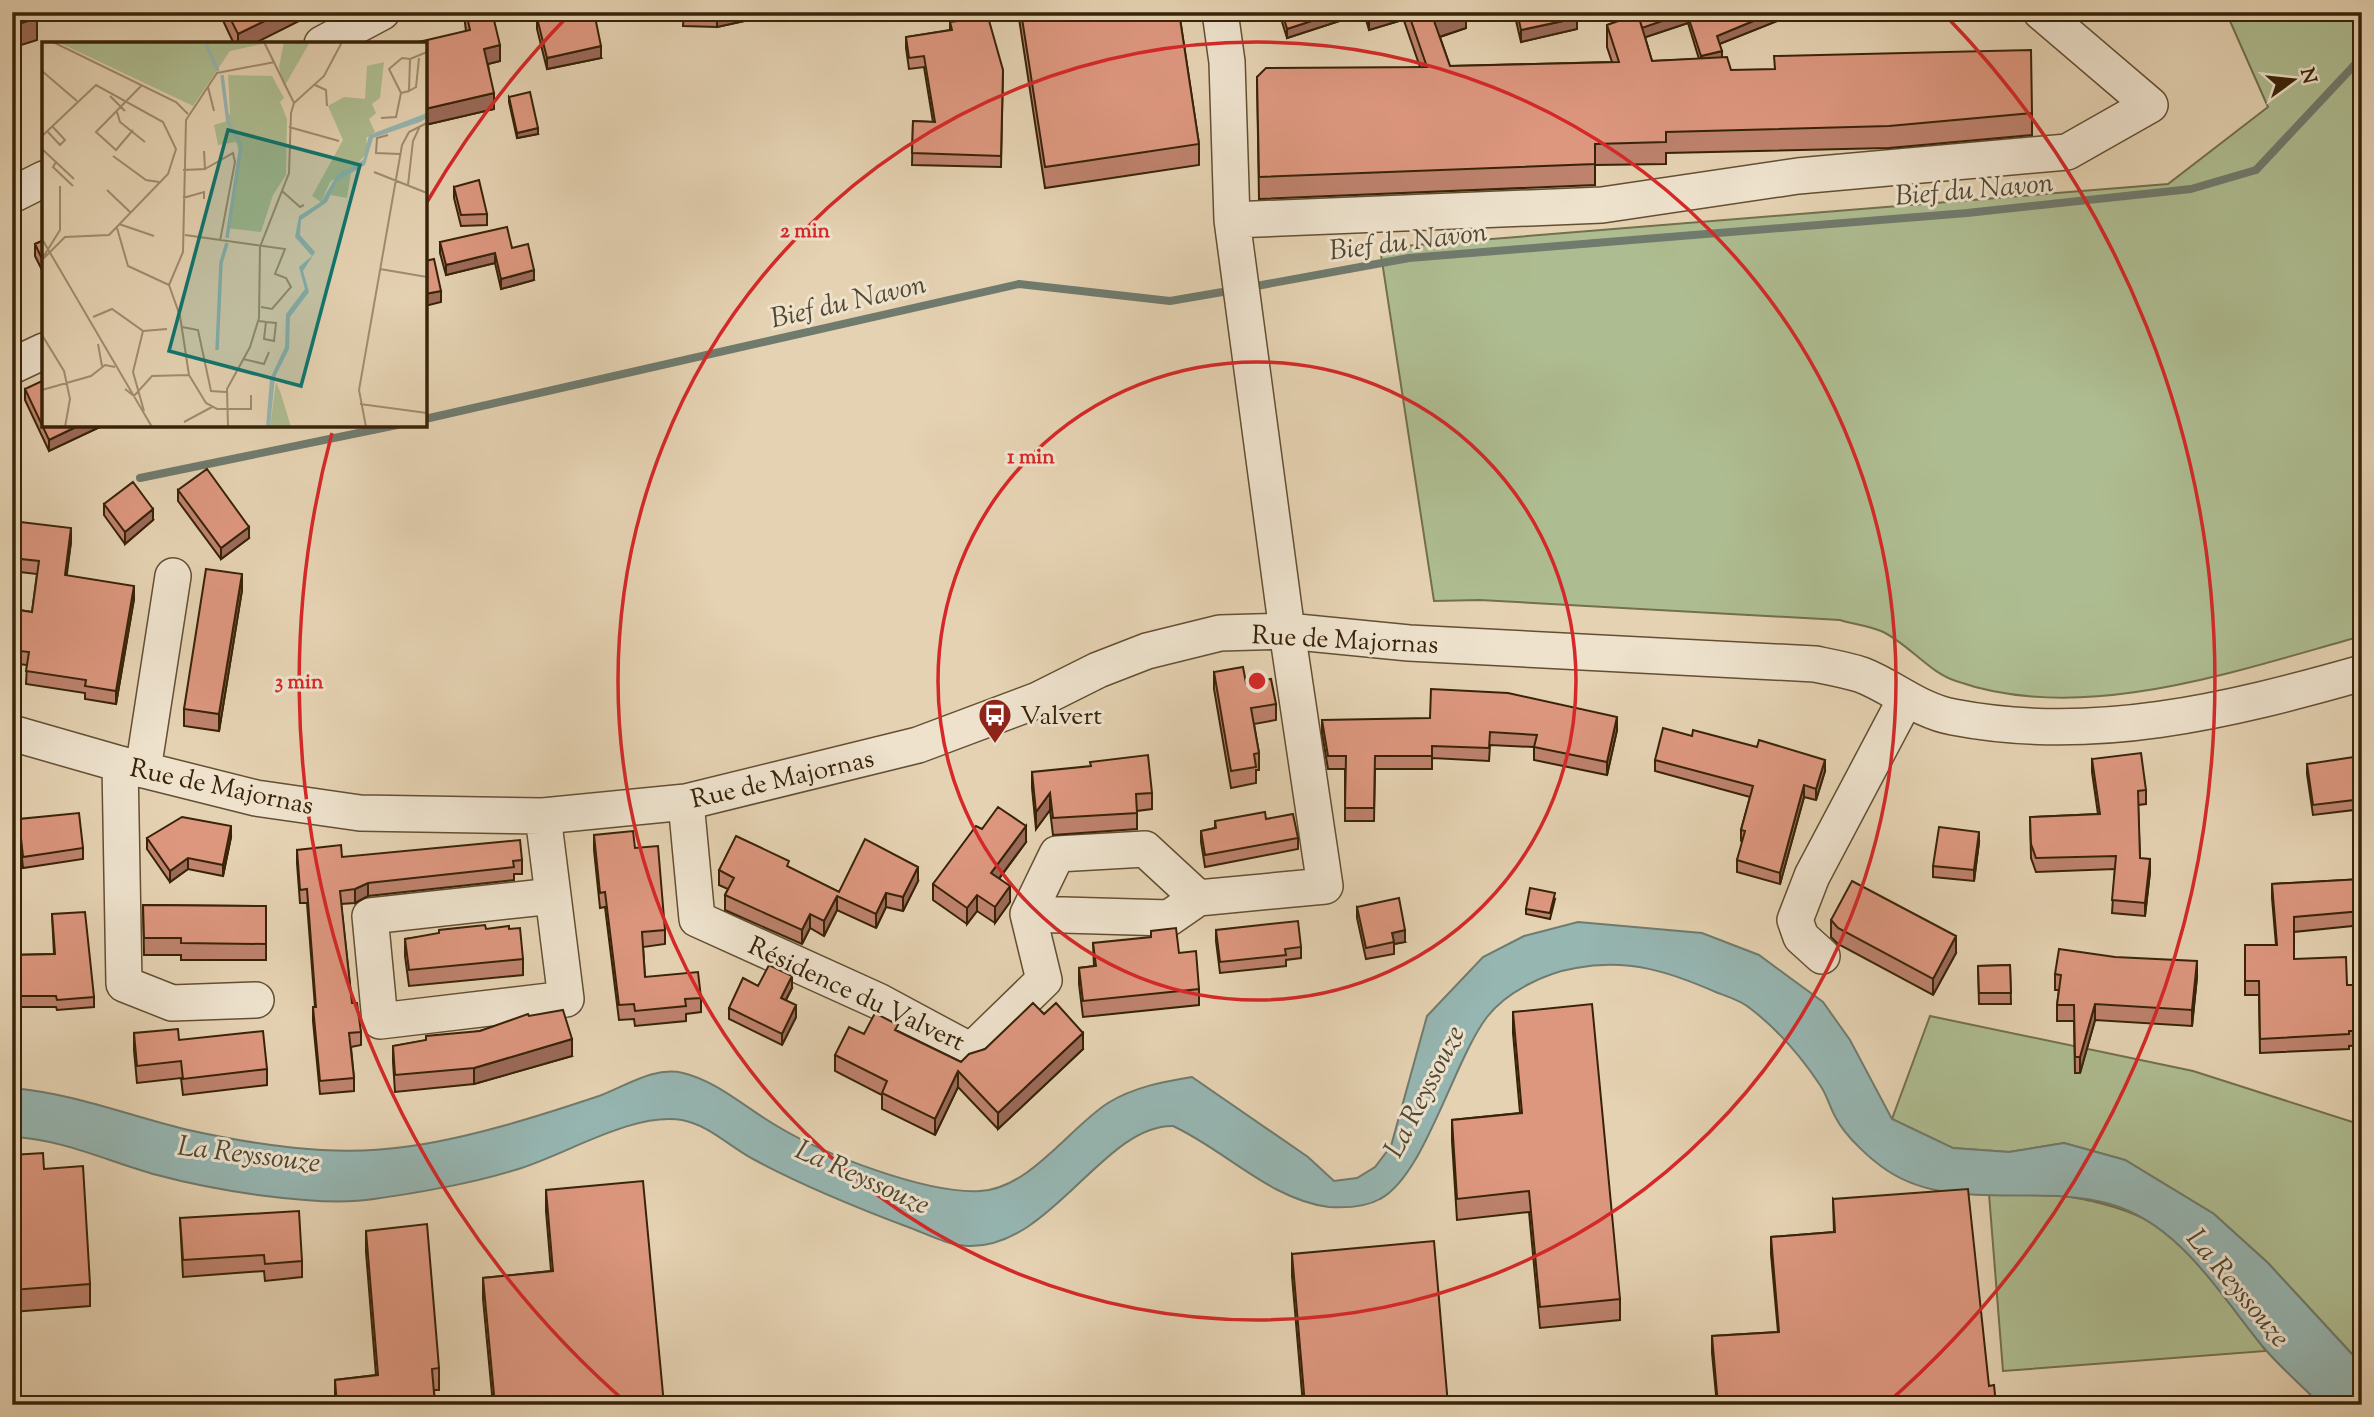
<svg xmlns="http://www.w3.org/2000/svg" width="2374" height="1417" viewBox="0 0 2374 1417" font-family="'Sorts Mill Goudy',serif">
<rect width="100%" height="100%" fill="#e5d2b2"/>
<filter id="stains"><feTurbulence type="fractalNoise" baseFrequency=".00286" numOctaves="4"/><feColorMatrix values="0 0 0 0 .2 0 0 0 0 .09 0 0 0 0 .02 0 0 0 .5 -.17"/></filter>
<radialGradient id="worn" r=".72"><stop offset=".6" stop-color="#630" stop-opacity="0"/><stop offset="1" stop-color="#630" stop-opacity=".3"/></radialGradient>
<path fill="#aebd91" stroke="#73704c" stroke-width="2" d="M2226,12H2362V636C2238,670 2083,726 1956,681C1928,672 1908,643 1881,631C1868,626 1853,624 1840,620L1480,600L1434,601L1380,248L2168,184L2268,107Z
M1930,1016L2193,1071L2362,1125V1365L2268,1263L2214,1214L2125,1160L2064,1143L2009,1152L1952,1148L1892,1119Z
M2049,1193C2083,1199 2115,1204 2147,1220C2185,1238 2239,1316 2266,1351L2003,1371L1989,1194Z"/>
<path fill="#96b6b2" stroke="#707b6e" stroke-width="2" d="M1578,922L1702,933L1759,955L1823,1002L1850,1040L1892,1119L1953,1148L2009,1152L2064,1143L2125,1160L2214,1214L2268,1263L2362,1365V1405H2321C2302,1386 2281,1368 2264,1348C2220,1295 2180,1224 2110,1204C2038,1183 1952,1213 1888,1171C1871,1160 1845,1136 1836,1118C1830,1108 1827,1095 1820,1085C1802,1058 1777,1029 1751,1009C1742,1001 1729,997 1718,993C1670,972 1629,958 1576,968C1545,973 1506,992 1487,1017C1453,1062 1425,1175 1380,1199C1366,1207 1345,1208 1329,1207C1271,1200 1225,1150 1173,1126C1103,1125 1051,1249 968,1246C947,1245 927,1234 908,1227C855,1207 803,1186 753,1159C730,1147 709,1125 682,1120C631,1112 564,1156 515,1170C470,1184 421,1192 374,1199C319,1208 213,1190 157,1175C109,1162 63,1139 12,1137V1088C71,1093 127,1115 184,1129C255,1145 332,1157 404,1147C467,1139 539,1116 599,1096C626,1086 654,1066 683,1073C717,1081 747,1109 777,1126C823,1154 926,1194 980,1191C1029,1189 1069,1128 1108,1103C1134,1087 1162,1082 1192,1077L1308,1157L1334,1181L1357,1178L1375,1167L1391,1146L1427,1016L1483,957L1524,936Z"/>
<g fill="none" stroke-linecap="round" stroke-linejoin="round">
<path stroke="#707b6e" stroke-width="8" d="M1251,287L1409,258L1967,213L2191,189L2256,170L2362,57
M425,419L1019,284L1170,301L1234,290
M140,478L397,425"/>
<defs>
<path id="minor" d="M322,44L382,12
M12,195L44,179
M1232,220L1602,205L1798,176L2067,152L2150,105L2041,12
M12,366L44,351
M12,733L120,764L256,798L360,813L543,816L686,802L918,745L1038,700L1098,670L1147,651L1220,633L1287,631L1409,643L1815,664C1830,667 1847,670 1862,675C1893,687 1919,711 1953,717C2093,744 2228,711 2362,673
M120,764L124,984L172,1003L256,1000
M143,770L173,576
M686,802L697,919L878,1001L971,1051L1044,980L1028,914L1057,854L1145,849L1198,898L1325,886L1287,631L1232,220L1227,62L1220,12
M543,816L566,999L380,1021L370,916L553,896
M1028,914L1169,918L1198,898
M1822,956L1801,937L1795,920L1812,876L1905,700"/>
</defs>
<use href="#minor" stroke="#634f32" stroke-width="38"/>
<use href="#minor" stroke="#eee2cd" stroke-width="35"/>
</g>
<path fill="#be826d" stroke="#382308" stroke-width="2" fill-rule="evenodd" d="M219,12H311V15L253,44H234Z
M465,12H492L500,61L488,64L494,109L425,125V44L466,31L465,23Z
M684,12H772V15L717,27L683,26Z
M1018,12H1179L1199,144V165L1045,188Z
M1279,12H1399V21L1369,30L1364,13L1287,38Z
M1401,12H1466V28L1440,37L1450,66L1612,62L1607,47V25L1632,16L1630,12H1688V16L1792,12V15L1719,44L1722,58L1731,70L2032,113V135L1889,148L1666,153V164L1595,165V185L1259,199L1257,77L1420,67ZM1688,23L1699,59L1652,61L1645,37Z
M1514,12H1576L1577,29L1521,42Z
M537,18L601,58L547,69L537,29Z
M950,22L1003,70L1001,167L912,165L913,121L933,122L924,67L909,69L906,48V37L950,30Z
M509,97L538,134L517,138L509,102Z
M454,187L487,214V225L461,226L454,198Z
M44,240V274L35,256V244Z
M440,242L512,248L534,280L501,289L495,263L446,275L440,253Z
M25,389L104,425L49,451L25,400Z
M178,490L249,538L221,559L178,501Z
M104,504L153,520L125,544L104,515Z
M12,521L71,542L66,576L134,599L116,704L85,699V693L26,684L27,665L12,663V609L32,612L37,574L12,571Z
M242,590L219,731L184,726V709Z
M1214,672L1246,683L1276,704V720L1254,724L1259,753V770H1256V783L1231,788L1214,689Z
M1322,720L1617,730L1607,775L1534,760V747L1490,745L1489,761L1432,758V769H1375L1374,821H1345V769H1328L1322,733Z
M2092,759L2146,790V804L2138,805L2140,858L2150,872L2145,916L2112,913L2115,869L2036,872L2031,858L2030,817L2098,814L2092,772Z
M1655,760L1825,771L1816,800L1804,797L1780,884L1737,872V860L1743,842L1741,841V830L1750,797L1655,771Z
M2362,760V809L2313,815L2307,774V764Z
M1032,772L1152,793V809L1137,811V829L1053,835L1050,810L1036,829L1032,788Z
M19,819L83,848V859L23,868L19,830Z
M1266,819L1298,838V849L1205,867L1201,842V831L1215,828V821Z
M982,829L1026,842L999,879L1010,902L995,923L977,911L967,924L933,900V884Z
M594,835L635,848L665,930V944L643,947L645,977L701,998V1012L686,1014V1021L635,1026L634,1019L619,1020L605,907L600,908L594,850Z
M231,837L223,876L188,869L170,882L147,849V838Z
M1979,842L1974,881L1933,877V866Z
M297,850L342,857L522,860V874H514V880L368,896L355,903L341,904L352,1003L361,1032V1045L351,1047L354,1078V1091L320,1094L313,1021V1007H315L307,903H300L297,863Z
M789,868L839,892L918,881L903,911L886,907L876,928L837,910L824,936L810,928L802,944L725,910V895L728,889L719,885V870Z
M2362,879V925L2294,932V959L2347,985H2362V1045L2349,1046V1049L2260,1053L2259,995H2245V945H2276L2272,898V884Z
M1555,899L1550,919L1526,914V909Z
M143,905L266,906V960H181V955H144Z
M1357,907L1405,942L1394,944V954L1366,959L1357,918Z
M52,914L94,997V1007L57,1010L56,1007H12V955L54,954Z
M1831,920L1956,953L1933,995L1838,944L1831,937Z
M486,929H509L523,959V975L409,986L405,956V939Z
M1216,930L1301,947V958L1286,960V966L1220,973L1216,941Z
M1093,943L1179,953L1199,989V1005L1083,1017L1079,984V968L1094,966Z
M2010,965L2011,1004H1979L1978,966Z
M2055,974L2197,977L2192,1026L2095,1020L2080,1073H2075L2074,1021H2057V1005L2059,990H2055Z
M758,986L792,988L786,1000L796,1017L782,1045L729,1019V1008Z
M1513,1012L1620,1299V1320L1540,1328L1529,1212L1457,1220L1452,1141V1120L1520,1113L1513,1033Z
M1044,1014L1083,1049L998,1129L958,1087L935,1135L882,1109V1095L835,1071V1055L864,1034L898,1031L961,1062L985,1049Z
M529,1016L572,1056L474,1084L395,1092L393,1062V1046L480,1031Z
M134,1033L179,1040L267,1069V1085L183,1095L181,1078L137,1083L134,1050Z
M12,1155L44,1169L90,1284V1306L12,1312Z
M546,1190L664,1405H493L483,1299V1278L551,1271L546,1211Z
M1833,1199L1989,1386L1996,1405H1717L1712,1353V1336L1778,1332L1771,1254V1237L1834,1232Z
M180,1218L302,1261V1277L265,1281L264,1271L183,1277Z
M366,1231L439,1368V1390H434L435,1405H335V1380L376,1375L366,1252Z
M1292,1254L1448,1405H1303L1292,1276Z"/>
<path fill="#9b6a59" stroke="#382308" stroke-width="2" d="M283,12H311V15L253,44H238V34Z
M737,12H772V15L717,27V17Z
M1339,12H1364V13L1287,38V29Z
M1396,12H1399V21L1369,30V21Z
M1449,12H1466V28L1433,39V18Z
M1688,12V23L1640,39V28Z
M1775,12H1792V15L1717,45V36Z
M37,18V40L12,48V26Z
M1577,18V29L1521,42V30Z
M500,45V61L484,65V49Z
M601,46V58L547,69V58Z
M1722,51V61L1701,65V56Z
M494,93V109L425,125V109Z
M538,128V134L517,138V133Z
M495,253V263L446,275V265Z
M534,270V280L501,289V279Z
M19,273V285L12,288V276Z
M441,291V302L425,306V294Z
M80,425H104L49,451V440Z
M153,509V520L125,544V532Z
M249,527V538L221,559V548Z
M71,528V542L65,589V575Z
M242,574V590L219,731V714Z
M134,586V599L116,704V691Z
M1617,717V730L1607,775V762Z
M1825,760V771L1816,800V789Z
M1804,785V797L1780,884V873Z
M1050,793V810L1036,829V812Z
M231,826V837L223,876V865Z
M1026,826V842L991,889V873Z
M1979,832V842L1974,881V870Z
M188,858V869L170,882V871Z
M2150,859V872L2145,916V903Z
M918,867V881L903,911V897Z
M368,883V896L355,903V889Z
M1010,886V902L995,923V907Z
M886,893V907L876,928V914Z
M977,895V911L967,924V908Z
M837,896V910L824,936V921Z
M810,914V928L802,944V930Z
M1405,930V942L1394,944L1392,933Z
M1956,936V953L1933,995V979Z
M2197,961V977L2192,1026V1010Z
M792,976V988L781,1009V998Z
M2095,1004V1020L2080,1073V1057Z
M796,1005V1017L782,1045V1034Z
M1083,1033V1049L998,1129V1113Z
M572,1039V1056L474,1084V1068Z
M958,1071V1087L935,1135V1119Z"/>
<path fill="#dd977f" stroke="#382308" stroke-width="2" d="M12,12H36L37,18L12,26Z
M227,12H283L238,34Z
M466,12H492L500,45L484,49L494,93L425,109V44H410L470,30Z
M562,12H594L601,46L547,58L537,18Z
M684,12H737L717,17L683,15Z
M1021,12H1179L1199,144L1045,167Z
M1282,12H1339L1287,29Z
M1367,12H1396L1369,21Z
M1408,12H1449L1433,18L1450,66L1619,62L1607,25L1638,14L1652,61L1727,57L1731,70L1775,69L1774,56L2031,50L2032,113L1889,126L1666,132V142L1595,144V164L1259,177L1257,77L1266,68L1427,67Z
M1517,12H1576L1577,18L1521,30Z
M1634,12H1688L1642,28L1638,14L1635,15Z
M1697,12H1775L1717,36L1722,51L1701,56L1688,16Z
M988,17L1003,70L1001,156L912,153L913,121L935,122L924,56L909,58L906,37L952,30L950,22Z
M530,92L538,128L517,133L509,97Z
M479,180L487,214L461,215L454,187Z
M507,227L512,248L528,244L534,270L501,279L495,253L446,265L440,242Z
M44,240V263L35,244Z
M12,259L19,273L12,276Z
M434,259L441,291L425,294V261Z
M44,380V425H80L49,440L25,389Z
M207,469L249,527L221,548L178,490Z
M133,482L153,509L125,532L104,504Z
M12,521L71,528L65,575L134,586L116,691L85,686L86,680L26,671L29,652L12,650V609L32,612L39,561L12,558Z
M206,569L242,574L219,714L184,709Z
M1243,667L1246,683L1271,679L1276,704L1251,708L1259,753L1254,754L1256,767L1231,771L1214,672Z
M1431,689L1508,693L1617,717L1607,762L1534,747L1537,735L1490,732L1489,748L1432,746V756H1375L1374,808H1345L1346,756H1328L1322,720L1430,718Z
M1663,728L1692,736L1693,730L1757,747L1759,740L1825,760L1816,789L1804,785L1780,873L1737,860L1745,831L1741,830L1753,786L1655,760Z
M2141,753L2146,790L2138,791L2140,858L2150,859L2145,903L2112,900L2116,856L2036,858L2031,844L2030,817L2100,814L2092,759Z
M1148,755L1152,793L1136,794L1137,813L1053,818L1050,793L1036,812L1032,772L1091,766L1090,762Z
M2361,756L2362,799L2313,805L2307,764Z
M998,807L1026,826L991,873L1010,886L995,907L977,895L967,908L933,884L976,826L982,829Z
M1265,812L1266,819L1293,814L1298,838L1205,855L1201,831L1216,828L1215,821Z
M79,813L83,848L23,857L19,819Z
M182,817L231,826L223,865L188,858L170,871L147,838Z
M1939,827L1979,832L1974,870L1933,866Z
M633,831L635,848L658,846L665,930L642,932L645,977L698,972L701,998L685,999L686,1006L635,1011L634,1004L619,1005L605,892L600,893L594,835Z
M736,836L789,861L787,866L839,892L865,839L918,867L903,897L886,893L876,914L837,896L824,921L810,914L802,930L725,895L734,878L719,870Z
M520,840L522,860L513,861L514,867L368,883L355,889L340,891L352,1003H357L361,1032L349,1033L354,1078L320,1081L313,1007H316L307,889L300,890L297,850L341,845L342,857Z
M2362,879V911L2294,917V959L2346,957L2347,985H2362V1031H2349V1034L2260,1039L2259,981H2245V945H2277L2272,884Z
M1852,881L1956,936L1933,979L1838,928L1831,920Z
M1530,888L1555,893L1550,913L1526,909Z
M1399,898L1405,930L1392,933L1394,942L1366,948L1357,907Z
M143,905L266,906V944L181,943V938H144Z
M85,912L94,997L57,1000L56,996H12V955L55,954L52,914Z
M1298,921L1301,947L1285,949L1286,955L1220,962L1216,930Z
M485,925L486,929L509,926V929L520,928L523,959L409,970L405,939L439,933V930Z
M1176,928L1179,953L1196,951L1199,989L1083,1001L1079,968L1096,966L1093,943L1151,937V931Z
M2059,949L2115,957L2197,961L2192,1010L2095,1004L2080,1057H2075L2074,1005H2057L2061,975L2055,974Z
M769,965L792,976L781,998L796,1005L782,1034L729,1008L743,978L758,986Z
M2010,965L2011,993H1979L1978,966Z
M1033,1003L1044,1014L1056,1003L1083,1033L998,1113L958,1071L935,1119L882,1093L887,1081L835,1055L849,1027L864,1034L875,1013L898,1025L895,1030L961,1062L969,1054L985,1049Z
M1592,1004L1620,1299L1540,1307L1529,1191L1457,1199L1452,1120L1522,1113L1513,1012Z
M563,1010L572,1039L474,1068L395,1075L393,1046L426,1040V1036L480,1031L528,1014L529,1016Z
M178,1029L179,1040L263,1031L267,1069L183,1079L181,1061L137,1066L134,1033Z
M43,1153L44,1169L83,1166L90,1284L12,1290V1155Z
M643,1181L664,1405H495L483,1278L553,1271L546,1190Z
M1968,1189L1989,1386L1994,1385L1996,1405H1718L1712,1336L1779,1332L1771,1237L1835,1232L1833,1199Z
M299,1211L302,1261L265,1264L264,1255L183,1260L180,1218Z
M427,1224L439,1368L432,1369L435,1405H337L335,1380L378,1375L366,1231Z
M1434,1241L1448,1405H1305L1292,1254Z"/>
<g fill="none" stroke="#d62828" stroke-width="3.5">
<circle cx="1257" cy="681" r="319"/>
<circle cx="1257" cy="681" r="639"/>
<path d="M628 1404A958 958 0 0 1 332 433M427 202A958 958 0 0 1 568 16M1946 16A958 958 0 0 1 1886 1404"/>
</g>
<defs>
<symbol id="bus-pin" viewBox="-11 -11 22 30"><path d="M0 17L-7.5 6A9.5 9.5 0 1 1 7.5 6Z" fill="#8f2418" stroke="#eee2cd"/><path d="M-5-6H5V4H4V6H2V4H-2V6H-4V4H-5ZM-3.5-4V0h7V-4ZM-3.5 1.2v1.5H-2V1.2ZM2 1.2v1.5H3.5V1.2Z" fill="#fff"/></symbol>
</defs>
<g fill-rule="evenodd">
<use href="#bus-pin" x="976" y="696" width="38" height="52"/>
</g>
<g text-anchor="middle" stroke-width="6" stroke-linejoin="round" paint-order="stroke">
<g font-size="26" fill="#382308" stroke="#eee2cd">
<text transform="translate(1345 639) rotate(3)" y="9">Rue de Majornas</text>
<text transform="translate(782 778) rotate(-13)" y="9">Rue de Majornas</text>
<text transform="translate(222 786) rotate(12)" y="9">Rue de Majornas</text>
<text transform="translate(857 993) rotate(25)" y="9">Résidence du Valvert</text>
</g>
<g font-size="26" fill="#382308" stroke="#eee2cd" text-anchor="start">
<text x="1020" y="724">Valvert</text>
</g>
<g font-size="28" font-style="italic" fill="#504832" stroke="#eee2cd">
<text transform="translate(1974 188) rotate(-5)" y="10">Bief du Navon</text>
<text transform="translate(1408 240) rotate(-7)" y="10">Bief du Navon</text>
<text transform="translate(848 300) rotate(-13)" y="10">Bief du Navon</text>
<text transform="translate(1423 1091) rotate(-63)" y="10">La Reyssouze</text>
<text transform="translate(249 1153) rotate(7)" y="10">La Reyssouze</text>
<text transform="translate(863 1176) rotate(24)" y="10">La Reyssouze</text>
<text transform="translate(2239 1287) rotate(50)" y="10">La Reyssouze</text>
</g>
</g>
<g transform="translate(42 42)">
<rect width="385" height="385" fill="#e5d2b2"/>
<path d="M16,0H220V2L188,9L151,64ZM242,0H268L242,45L237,25ZM342,20L338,56L330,62L334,71L327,77L333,90L324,96L326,109L317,120L288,140L279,160L270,154L301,98L286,64L302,55L323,57L325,24ZM186,33L230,34L242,56L238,60L245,77L244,133L231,153L219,190L185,186L198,111L194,100L176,103L172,83L185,79L188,71ZM309,131L305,156L288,153L294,139ZM234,340L239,352L249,385H228Z" fill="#aebd91"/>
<path d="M385,71V76L378,80L331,96L323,123L295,139L285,160L259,178L258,193L273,210L261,229L267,250L248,275L247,307L233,335L228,385H224L228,337L243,305L244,272L263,247L257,225L270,214L253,195L257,174L279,160L295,133L321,118L327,93Z" fill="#96b6b2"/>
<path fill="none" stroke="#96b6b2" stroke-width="3.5" d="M163,0L176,29M180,33L186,80L199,103L185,196M175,308L179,221L185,201"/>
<path fill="none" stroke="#a08c6e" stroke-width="2" d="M11,0L134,60L146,72M222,0L252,61M377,16L374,45L367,49L368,17L385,10M0,29L35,59M273,43L284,48L285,64M166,45L172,69M359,51L347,27L360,16L368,17M68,54L83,69M75,70L78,80L103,100M339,76L354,75L359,51L367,49M247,85L297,99M91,88L74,108L54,90L100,43M5,89L18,103L23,98L10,84M346,93L335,96L334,111L358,112M0,94L54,43L121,80L134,107L126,132L67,193L23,195L0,218M0,107L32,137M71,114L104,138L117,140M14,120L11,125L31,144M163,127L191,111L193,120L178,199M141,128L163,127L162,109M332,130L385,151M366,143L371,99L378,84M65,148L88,170M240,149L258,165L262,163M141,156L162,150V157M77,182L112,194M75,186L86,224L127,243M143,193L243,207L233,232L244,236L249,245L230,267L219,265M0,197L110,385M0,217L18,188V144M338,227L385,235M51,275L70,267L101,289L91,330L102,369M217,279L224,280L234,281L232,299L222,297L224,280M140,285L156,288L169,349L184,350M101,289L125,287M0,293L22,329L28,357L23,385M56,302L60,324M201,317L222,322L227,310M147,333L138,274L127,243L141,210L144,78L175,31L233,20M147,333L164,361L175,367H209V353M83,347L92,354L110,334L147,333M0,348L49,334L63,323L73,325M318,362L385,371M142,380L170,365M186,385L185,347L208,305L217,276L218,205L247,131L249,71L252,61L282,34L300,0M324,385L317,348L360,103L367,90L385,81"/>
<path fill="#0f766e" fill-opacity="0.15" stroke="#0f766e" stroke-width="3.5" d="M186,88L318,123L259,344L127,309Z"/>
<rect width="385" height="385" fill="none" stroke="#382308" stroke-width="3.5"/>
</g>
<circle cx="1257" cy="681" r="10" fill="#d62828" stroke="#eee2cd" stroke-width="3.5"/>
<g font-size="21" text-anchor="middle" font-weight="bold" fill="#d62828" stroke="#eee2cd" stroke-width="6" stroke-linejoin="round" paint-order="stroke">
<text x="805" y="237">2 min</text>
<text x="1031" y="463">1 min</text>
<text x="299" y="688">3 min</text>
</g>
<rect width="2374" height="1417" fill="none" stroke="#e5d2b2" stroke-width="42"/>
<rect x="14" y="14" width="2346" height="1389" fill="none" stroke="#382308" stroke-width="3.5"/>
<rect x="21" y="21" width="2332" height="1375" fill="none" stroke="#382308" stroke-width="2"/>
<g transform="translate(2293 80) rotate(75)" stroke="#eee2cd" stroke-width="5" paint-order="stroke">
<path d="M0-5L12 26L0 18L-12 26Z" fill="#382308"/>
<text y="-10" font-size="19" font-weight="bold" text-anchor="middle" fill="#382308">N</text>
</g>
<rect width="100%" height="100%" filter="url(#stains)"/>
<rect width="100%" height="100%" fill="url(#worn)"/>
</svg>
